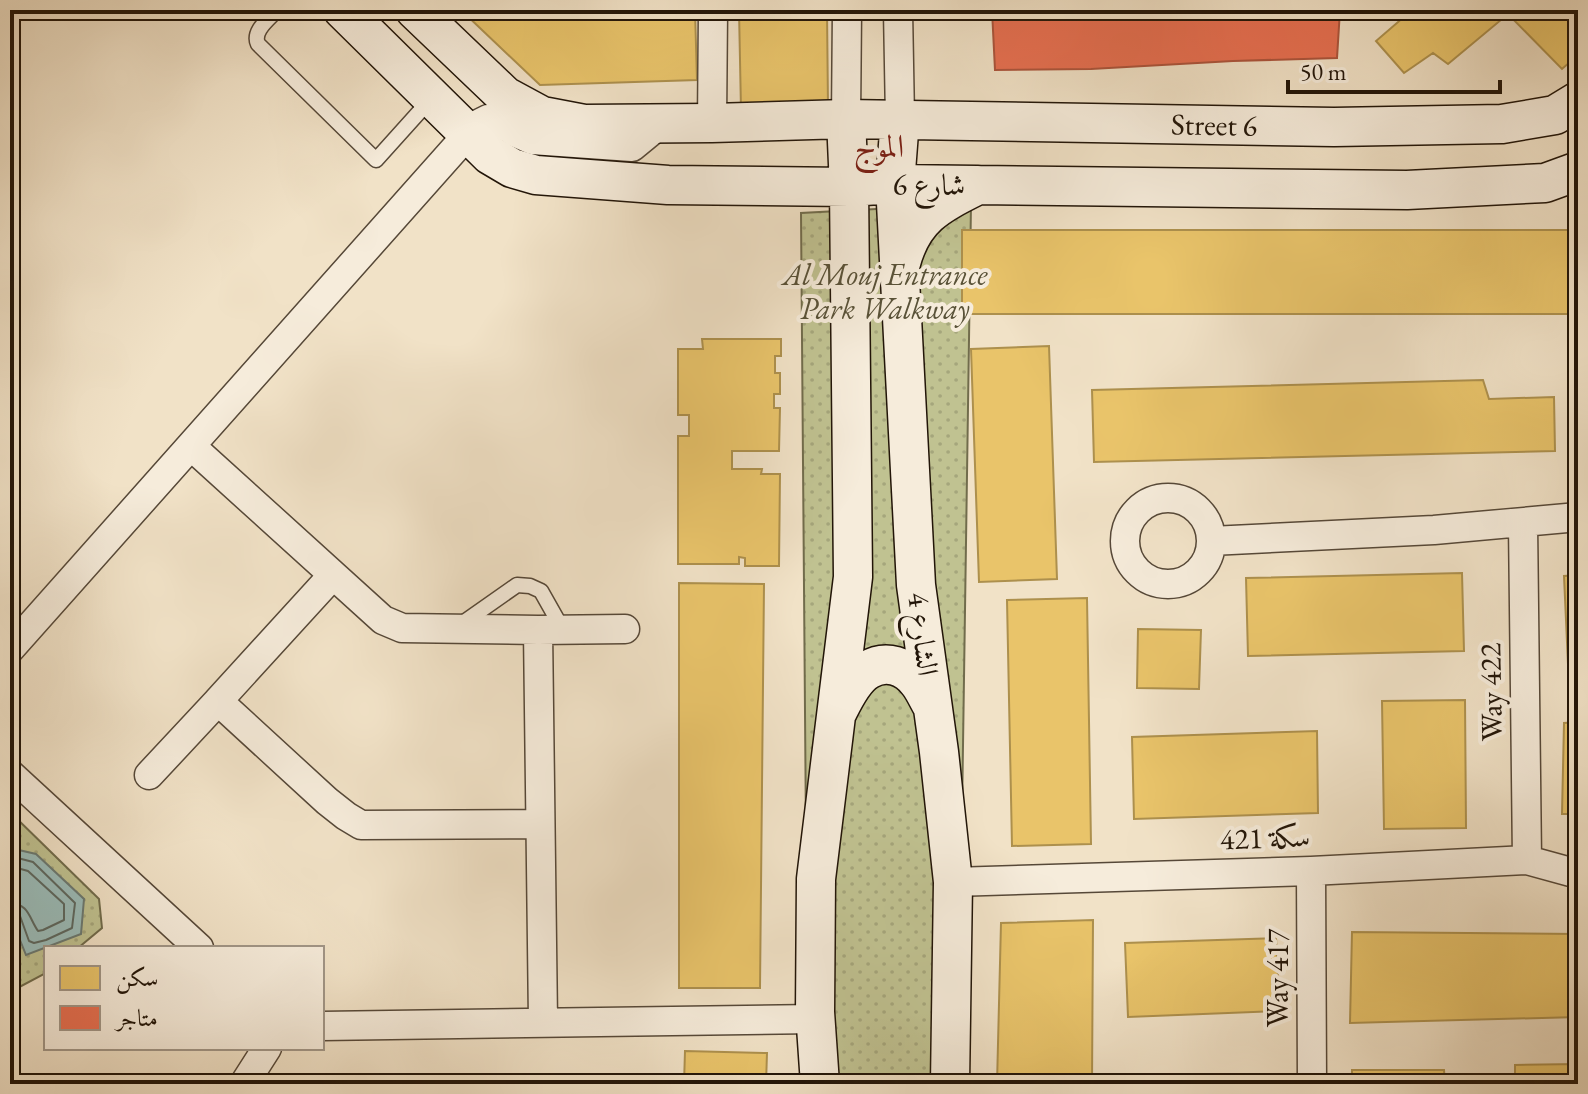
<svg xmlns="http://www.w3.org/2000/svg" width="1588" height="1094" viewBox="0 0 1588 1094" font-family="'EB Garamond',Amiri,serif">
<defs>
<pattern id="park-dots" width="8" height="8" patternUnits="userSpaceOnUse" patternTransform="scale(2)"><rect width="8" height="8" fill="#c0c291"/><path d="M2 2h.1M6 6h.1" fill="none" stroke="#a5a67c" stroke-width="1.8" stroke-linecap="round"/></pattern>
</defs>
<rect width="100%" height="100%" fill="#f1e2c7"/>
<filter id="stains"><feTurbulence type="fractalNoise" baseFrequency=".0025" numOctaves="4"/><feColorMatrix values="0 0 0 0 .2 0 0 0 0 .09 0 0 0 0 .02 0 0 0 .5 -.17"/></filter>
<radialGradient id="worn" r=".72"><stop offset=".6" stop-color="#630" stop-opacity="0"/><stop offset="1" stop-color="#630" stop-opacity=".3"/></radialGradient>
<path fill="url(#park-dots)" stroke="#716c4c" stroke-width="2" d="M971,204L958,1084H808L801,213Z
M10,812L99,899L102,928L78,948H46V973L10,992Z"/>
<path fill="#9bbdba" stroke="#6b7a73" stroke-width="2" d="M10,848L36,854L84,899L81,934L26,955L10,915Z"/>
<path fill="#e9c46a" stroke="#ad904d" stroke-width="2" d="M461,10H564L568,14L695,10L697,80L540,85Z
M739,10H827L828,108L741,110Z
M1412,10H1578V55L1562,69L1508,14L1448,64L1433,53L1404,73L1376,41Z
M962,230H1568V314H962Z
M702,339H781V356H775V373H780V394H774V408H780L779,451H732V469H762L761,474H780L779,566H745V558L739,557V564H678V436H689V415H678V349H703Z
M1049,346L1057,579L979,582L971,349Z
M1483,380L1489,399L1554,397L1555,451L1094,462L1092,390Z
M1572,395H1578V461L1572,460Z
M1462,573L1464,651L1248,656L1246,578Z
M1578,575V664H1568L1564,576Z
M679,583L764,584L760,988H679Z
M1087,598L1091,844L1012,846L1007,600Z
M1138,629L1201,630L1199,689L1137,688Z
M1465,700L1466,828L1384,829L1382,701Z
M1578,722V814H1562L1564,723Z
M1317,731L1318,813L1134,819L1132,737Z
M1093,920L1092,1084H997L1001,923Z
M1352,932L1578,934V1017L1350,1023Z
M1276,938L1280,1011L1128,1017L1125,943Z
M685,1051L767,1053L766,1084H684Z
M1578,1064V1084H1515V1065Z
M1352,1070H1444L1445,1084H1352Z"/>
<path fill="#e76f51" stroke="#ac543b" stroke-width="2" d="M992,10H1340L1337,58L1233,61L1091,69L995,70Z"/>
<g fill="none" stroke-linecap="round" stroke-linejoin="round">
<path stroke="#5e6961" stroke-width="2" d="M10,856L33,862L75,903L72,928L46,940L34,943L29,941L20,916L10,913
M10,866L28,871L64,904V920L43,930L38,931C29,918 29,904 10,903"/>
<defs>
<path id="lane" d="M277,10C269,19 252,31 258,44L376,160L430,100
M1386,11L1387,10
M460,625L517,585L530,586L541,591L563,630"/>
<path id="street" d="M898,10L900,119
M846,119L847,10
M712,123L713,10
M191,446L383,620L402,628L538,630L625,629
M1125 541a43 43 0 1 1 86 0a43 43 0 1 1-86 0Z
M1523,523L1527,860
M1211,541L1434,530L1578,517
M333,575L218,701L327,801L346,816L361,825L540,824
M538,630L543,1022
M10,649L476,125L488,119L498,121L514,132L532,140L632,147L660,124
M10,774L199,948
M149,775L218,701
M1311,871L1312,1084
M953,882L1311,871L1527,860L1578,874
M322,1026L816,1019
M244,1084L267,1048"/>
<path id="secondary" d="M343,10L490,155L512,168L536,175L668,185L849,187L895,184L1407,190L1545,183L1578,171
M415,10L505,96L542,116L584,124L712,123L846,119L1334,127L1502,124L1555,115L1578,101
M900,119L895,184L916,585L939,752L953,882L950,1084
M901,263C913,217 938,205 978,185
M838,711C845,697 854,678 868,670C886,659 906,666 918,682C923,688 927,697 931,704
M820,1084L815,1012L816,879L853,577L849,187L846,119"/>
</defs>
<use href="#lane" stroke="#564838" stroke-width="17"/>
<use href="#street" stroke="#564838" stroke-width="31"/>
<use href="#secondary" stroke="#221508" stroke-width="41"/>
<use href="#lane" stroke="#f6ecdb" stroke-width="14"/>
<use href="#street" stroke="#f6ecdb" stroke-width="28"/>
<use href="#secondary" stroke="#f6ecdb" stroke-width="38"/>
</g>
<g text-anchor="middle" stroke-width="8" stroke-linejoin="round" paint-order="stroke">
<g font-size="30" fill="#221508" stroke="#f6ecdb">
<text transform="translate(1214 125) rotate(1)" y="10">Street 6</text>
<text x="929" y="195">شارع 6</text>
<text transform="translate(923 634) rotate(83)" y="10">الشارع 4</text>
<text transform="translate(1491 692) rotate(-91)" y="10">Way 422</text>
<text transform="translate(1265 838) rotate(-2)" y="10">سكة 421</text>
<text transform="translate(1278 978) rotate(-90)" y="10">Way 417</text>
</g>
<g font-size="30" font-style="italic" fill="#595238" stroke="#f6ecdb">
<text x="885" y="285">Al Mouj Entrance<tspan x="885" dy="34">Park Walkway</tspan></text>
</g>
<g font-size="32" fill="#7a1f14" stroke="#f6ecdb">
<text x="879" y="157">الموج</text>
</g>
</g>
<rect width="1588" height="1094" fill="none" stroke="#f1e2c7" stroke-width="40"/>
<rect x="12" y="12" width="1564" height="1070" fill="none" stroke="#221508" stroke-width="4"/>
<rect x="20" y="20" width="1548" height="1054" fill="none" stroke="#221508" stroke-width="2"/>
<rect x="44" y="946" width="280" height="104" fill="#f6ecdb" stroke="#a19687" stroke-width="2"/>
<rect x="60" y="966" width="40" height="24" fill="#e9c46a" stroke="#a19687" stroke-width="2"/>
<text x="116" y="986" font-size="24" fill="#221508">سكن</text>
<rect x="60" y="1006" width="40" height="24" fill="#e76f51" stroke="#a19687" stroke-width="2"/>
<text x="116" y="1026" font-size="24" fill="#221508">متاجر</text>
<path d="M1288 80v12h212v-12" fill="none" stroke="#221508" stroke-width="4"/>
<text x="1300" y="80" font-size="24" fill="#221508" stroke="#f6ecdb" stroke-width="6" paint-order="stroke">50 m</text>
<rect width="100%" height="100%" filter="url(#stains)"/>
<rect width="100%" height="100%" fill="url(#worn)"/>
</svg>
